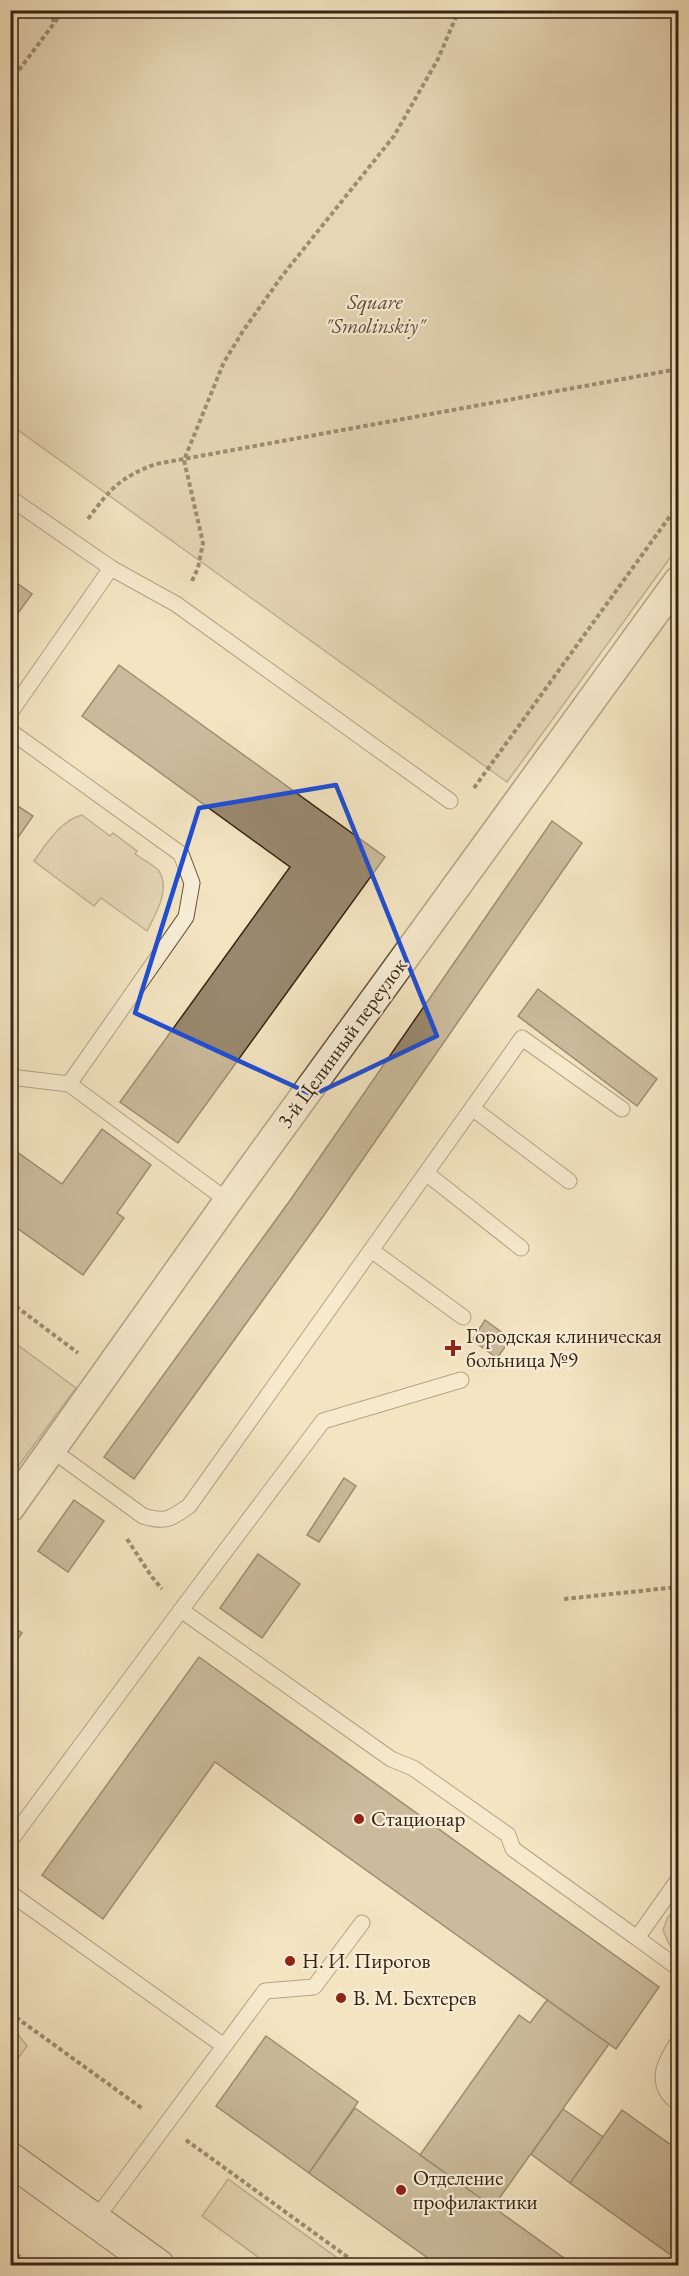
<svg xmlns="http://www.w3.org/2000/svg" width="689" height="2276" viewBox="0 0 689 2276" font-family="'EB Garamond',serif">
<rect width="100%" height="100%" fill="#f4e5c2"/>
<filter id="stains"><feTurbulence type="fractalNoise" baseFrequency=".00333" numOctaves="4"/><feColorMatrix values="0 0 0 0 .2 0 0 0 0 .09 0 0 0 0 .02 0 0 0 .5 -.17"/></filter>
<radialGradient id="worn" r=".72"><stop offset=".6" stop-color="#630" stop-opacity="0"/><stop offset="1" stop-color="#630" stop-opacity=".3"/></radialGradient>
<path fill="#d4c4a4" stroke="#85745b" stroke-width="1.5" d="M11,10L678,11V547L507,782L11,425Z
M82,815L110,836L113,833L137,851L135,854C142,859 154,865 159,871C171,890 155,915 147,931L101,898L94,906L34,861C47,843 60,821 82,815Z
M11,1340L76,1388L11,1476Z
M677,1905H678V1956L668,1942L663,1930L667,1919Z
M10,2024L27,2046L11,2068H10Z
M228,2179L347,2265H269L202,2216Z"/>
<path fill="#99886e" stroke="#362312" stroke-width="1.5" d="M10,578L32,594L10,624Z
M119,665L385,857L178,1143L120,1102L290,867L82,716Z
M10,801L33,816L12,846L10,845Z
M552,821L582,843L322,1218L134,1479L104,1457L291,1199Z
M538,989L657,1079L637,1106L518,1016Z
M102,1129L151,1165L117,1213L124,1218L83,1275L10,1223V1147L62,1184Z
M485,1320L511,1339L497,1358L472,1340Z
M344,1478L356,1486L319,1542L307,1535Z
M74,1500L104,1521L68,1572L38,1551Z
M258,1554L300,1584L262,1638L220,1608Z
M10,1625L22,1633L10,1650Z
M199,1657L659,1987L616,2049L215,1762L103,1919L42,1875Z
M547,2000L609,2044L493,2207L420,2155L519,2015L530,2023Z
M266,2036L358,2102L309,2173L216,2106Z
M355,2108L493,2207L575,2266H439L309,2173Z
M563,2109L603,2137L570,2183L531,2154Z
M622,2110L678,2150V2260L570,2183Z"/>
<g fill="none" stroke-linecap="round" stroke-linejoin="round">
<defs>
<path id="lane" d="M10,498L111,568L176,604L450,801
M10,713L111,568
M10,731L181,854L192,883L186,917L69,1084L10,1077
M69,1084L228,1201
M472,1108L569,1181
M426,1173L521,1248
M371,1250L463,1317
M52,1450L143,1516C166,1523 170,1519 189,1506L522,1038L622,1109
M181,1610L323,1421L461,1380
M10,1841L181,1610L391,1759L413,1768L508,1835L513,1849L637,1938L678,1880
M10,1893L224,2046
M637,1938L678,1968
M678,2042C664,2063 653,2084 678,2103
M95,2220L265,1991L314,1987L362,1923"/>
<path id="street" d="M10,1508L228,1201L678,581"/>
<path id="secondary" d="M10,2159L158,2266"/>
</defs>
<use href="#lane" stroke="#66543e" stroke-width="17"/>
<use href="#street" stroke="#66543e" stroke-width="31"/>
<use href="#secondary" stroke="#362312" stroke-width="35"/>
<path stroke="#362312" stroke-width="4" stroke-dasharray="4.5 3" stroke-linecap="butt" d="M53,22L54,10
M10,82L64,10
M88,519C110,489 120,477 156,464L678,369
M192,581L198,568L203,543L184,460L224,362L243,331L282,276L394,136L438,59L459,10
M474,788L678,505
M10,1302L78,1353
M127,1539L152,1577L162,1589
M564,1599L678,1587
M10,2013L143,2109
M186,2140L360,2266
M10,2250L33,2266"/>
<use href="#lane" stroke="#f8eed7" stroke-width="15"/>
<use href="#street" stroke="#f8eed7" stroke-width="28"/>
<use href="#secondary" stroke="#f8eed7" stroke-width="33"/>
</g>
<path d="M0 0H689V2276H0ZM336,785L437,1036L313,1095L135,1013L199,808Z" fill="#f4e5c2" fill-opacity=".55" fill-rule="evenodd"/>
<path fill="none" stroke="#1d4ed8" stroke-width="4.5" stroke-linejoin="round" d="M336,785L437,1036L313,1095L135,1013L199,808Z"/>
<g fill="#8f2418" stroke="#f8eed7" stroke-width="2">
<path d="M450 1339h6v6h6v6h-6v6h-6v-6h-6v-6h6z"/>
<circle cx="359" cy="1819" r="6"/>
<circle cx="290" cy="1961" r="6"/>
<circle cx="341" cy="1998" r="6"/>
<circle cx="401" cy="2190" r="6"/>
</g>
<g text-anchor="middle" stroke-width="4.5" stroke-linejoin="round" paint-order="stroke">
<g font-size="21" font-style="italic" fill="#5e4b36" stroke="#f8eed7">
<text x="375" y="309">Square<tspan x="375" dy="24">"Smolinskiy"</tspan></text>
</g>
<g font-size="21" fill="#362312" stroke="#f8eed7">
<text transform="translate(342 1043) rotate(-54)" y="7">3-й Целинный переулок</text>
</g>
<g font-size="21" fill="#362312" stroke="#f8eed7" text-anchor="start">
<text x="466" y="1343">Городская клиническая<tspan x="466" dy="24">больница №9</tspan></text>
<text x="371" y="1826">Стационар</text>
<text x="302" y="1968">Н. И. Пирогов</text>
<text x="353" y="2005">В. М. Бехтерев</text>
<text x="413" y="2185">Отделение<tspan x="413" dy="24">профилактики</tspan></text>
</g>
</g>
<rect width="689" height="2276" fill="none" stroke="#f4e5c2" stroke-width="36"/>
<rect x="12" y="12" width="665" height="2252" fill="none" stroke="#362312" stroke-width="3"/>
<rect x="18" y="18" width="653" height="2240" fill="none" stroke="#362312" stroke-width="1.5"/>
<rect width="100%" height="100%" filter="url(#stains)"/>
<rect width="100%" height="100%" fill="url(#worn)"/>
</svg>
